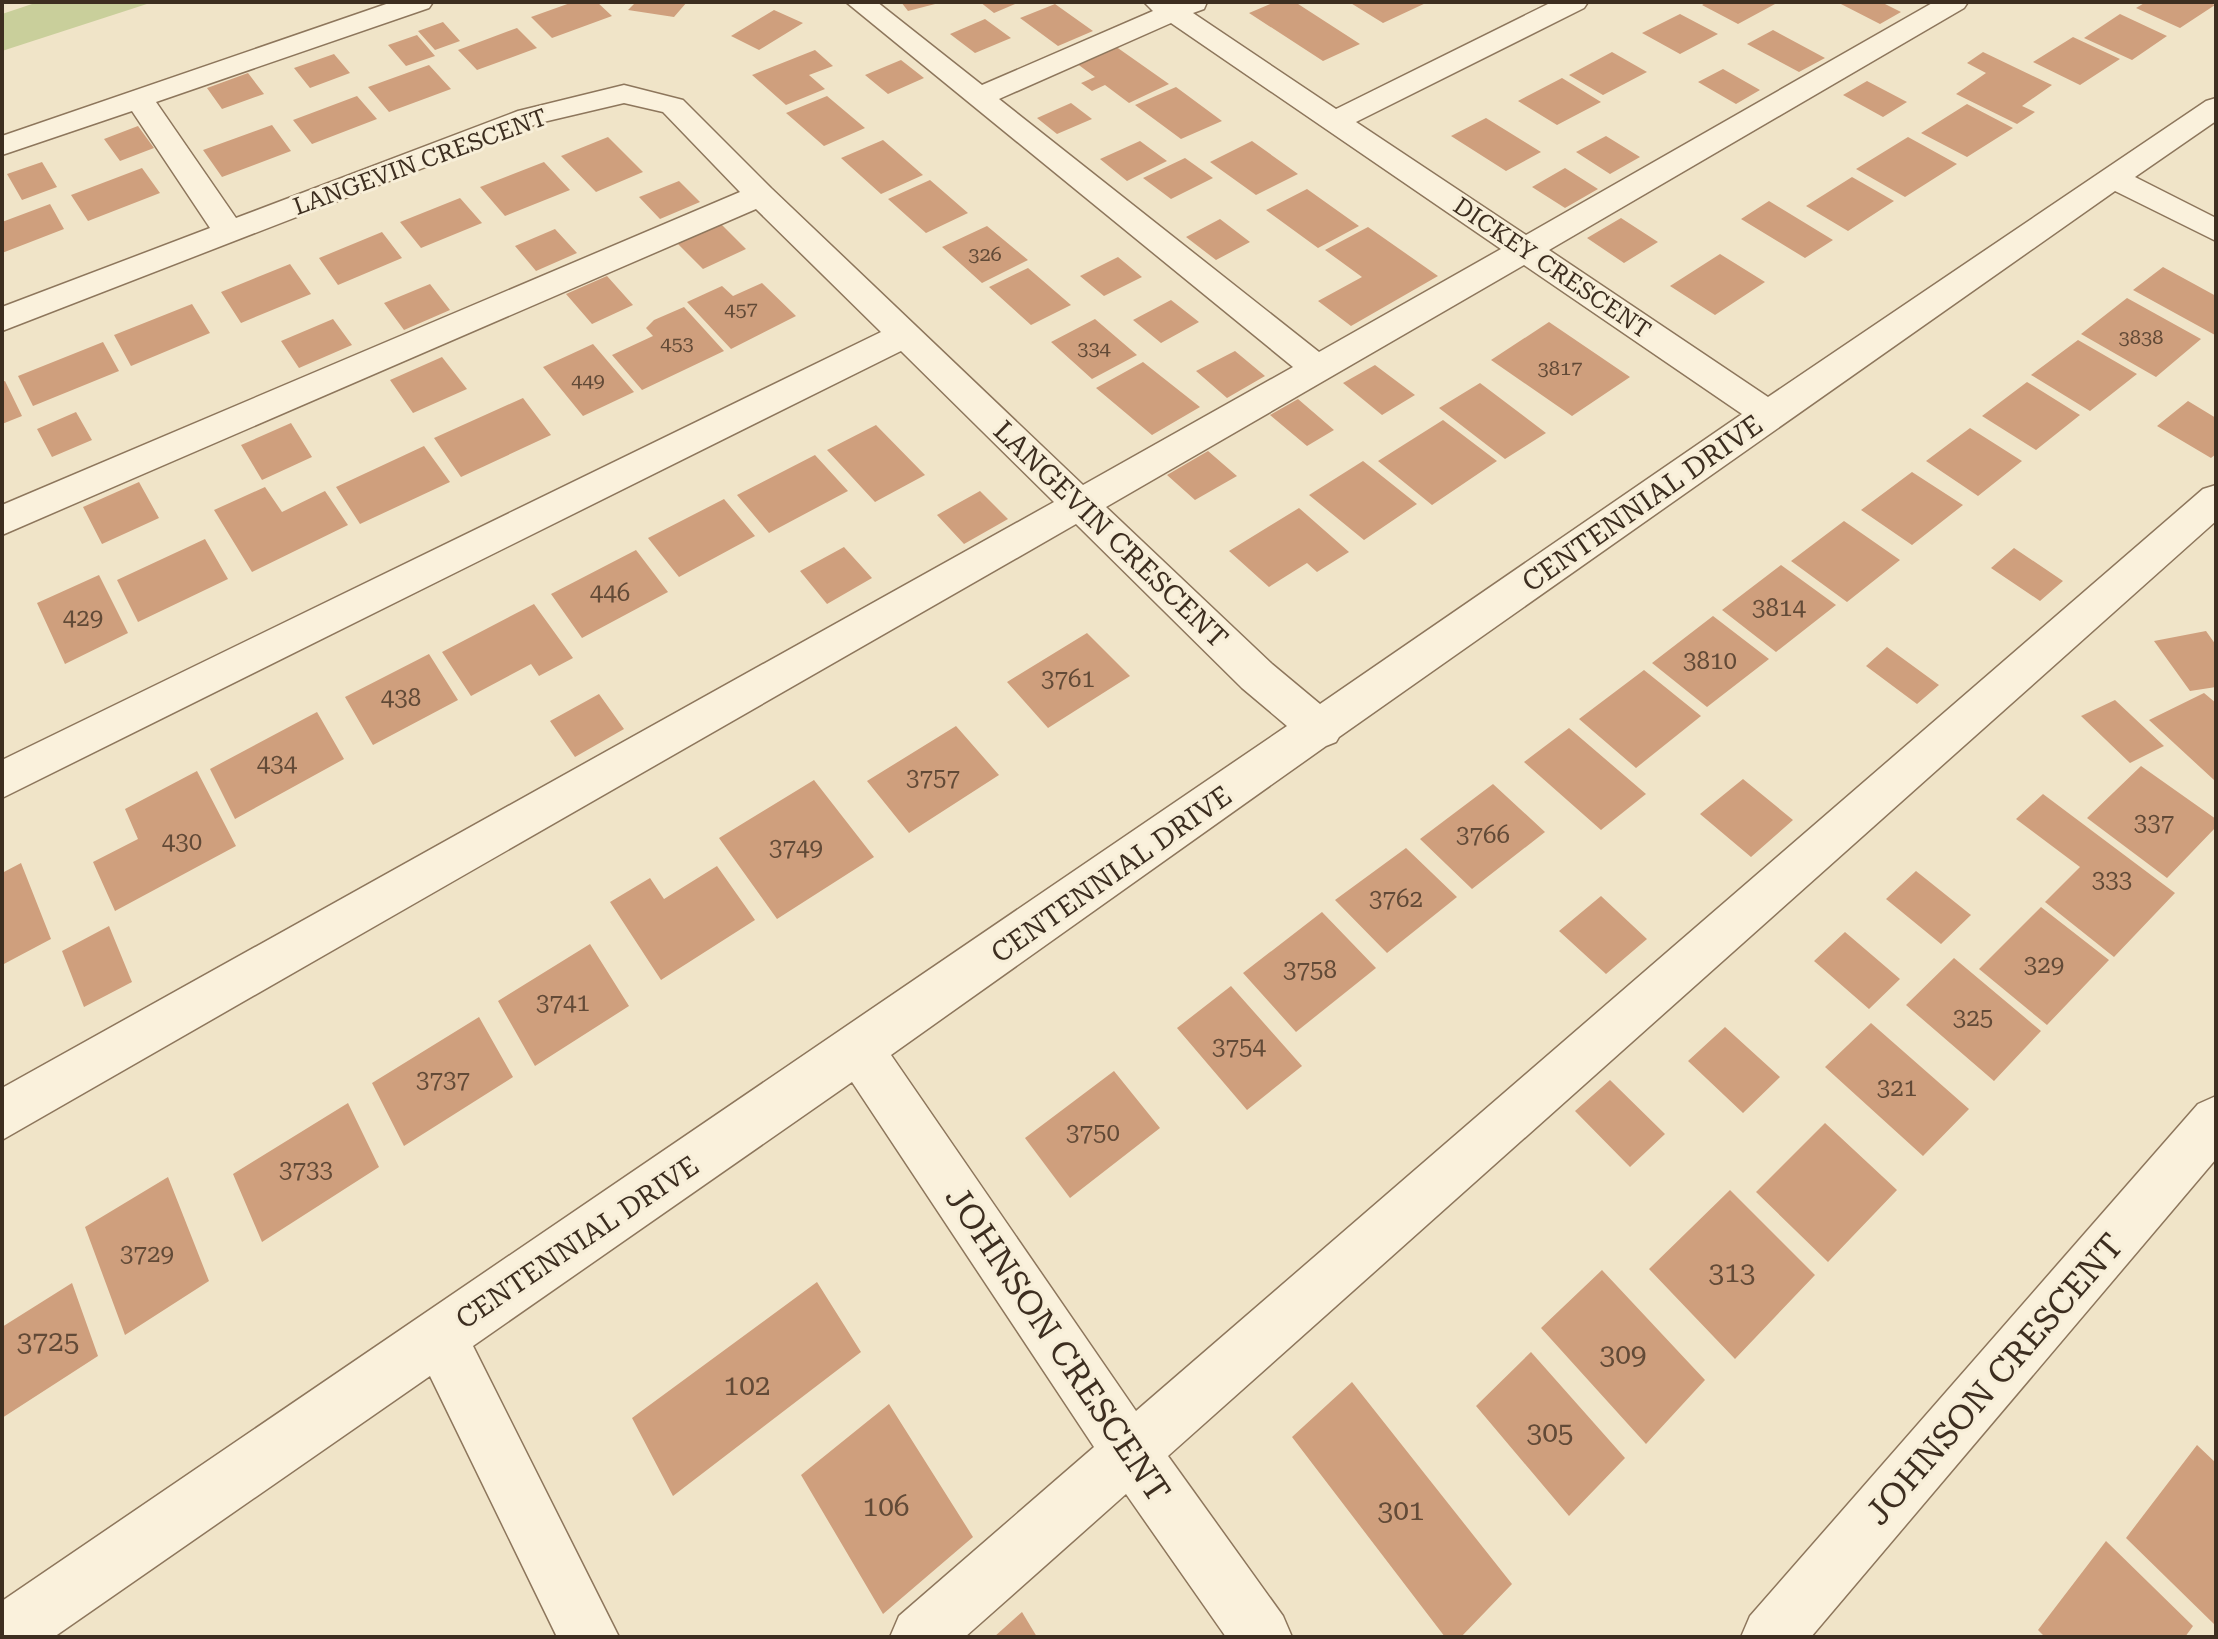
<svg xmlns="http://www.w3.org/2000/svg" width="2218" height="1639" viewBox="0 0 2218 1639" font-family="'Roboto Serif',serif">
<rect width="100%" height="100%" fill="#f0e4c8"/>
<path fill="#c9cf9b" d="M38,2H153L2,51V14Z"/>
<path fill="#cf9f7d" d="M573,2H597L612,16L552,38L531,17Z
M636,2H687L674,17L628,10Z
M901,2H939V3L908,11Z
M980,2H1020L994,13Z
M1275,2H1295L1360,44L1323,61L1249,13Z
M1349,2H1428L1383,23Z
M1707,2H1771L1775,4L1738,24L1702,5Z
M1837,2H1881L1901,12L1880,24Z
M2146,2H2207L2215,5L2180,28L2136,8Z
M1055,4L1093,31L1058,46L1020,18Z
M774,10L803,23L759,50L731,36Z
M1680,14L1718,34L1680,54L1642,33Z
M2120,14L2167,36L2132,60L2084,38Z
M985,19L1011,38L975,53L950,34Z
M443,22L460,41L435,50L418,31Z
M517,28L537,48L477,70L458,50Z
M1773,30L1825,58L1799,72L1747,44Z
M417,35L435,56L406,66L388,45Z
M2073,37L2120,59L2080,85L2033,62Z
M1115,46L1169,84L1129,103L1105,85L1092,91L1081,83L1095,77L1076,63Z
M815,50L833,66L809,75L825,89L786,105L752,75Z
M1612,52L1647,72L1603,95L1569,75Z
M1983,52L2052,85L2022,106L2035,112L2017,124L1956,94L1986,73L1967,63Z
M334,54L350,73L310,88L294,68Z
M901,60L924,78L888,94L865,75Z
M429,65L451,89L389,112L368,87Z
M1723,69L1760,90L1736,104L1698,82Z
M248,73L264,94L222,109L207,88Z
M1562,78L1601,102L1557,125L1518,101Z
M1867,81L1907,102L1883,117L1843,95Z
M1176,87L1222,121L1181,139L1135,105Z
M357,96L377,119L312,144L293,120Z
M827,96L865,128L824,146L786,113Z
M1071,103L1092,119L1057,134L1037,118Z
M1967,104L2013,128L1967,157L1921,133Z
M1486,118L1541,152L1506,171L1451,136Z
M272,125L291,151L222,177L203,150Z
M138,126L154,148L120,161L104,139Z
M1606,136L1640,157L1610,174L1576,152Z
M608,137L643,172L596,192L561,156Z
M1908,137L1957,164L1905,197L1856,169Z
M883,140L923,175L881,194L841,158Z
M1140,141L1167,161L1127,181L1100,159Z
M1252,141L1298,174L1256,195L1210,162Z
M1185,158L1213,178L1171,199L1143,178Z
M42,162L57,187L22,200L7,174Z
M544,162L570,190L505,216L480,187Z
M142,168L160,193L88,221L71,195Z
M1565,168L1598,189L1565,208L1532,187Z
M1852,177L1894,201L1848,231L1806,206Z
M930,180L968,213L926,233L888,199Z
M679,181L700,202L660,219L639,197Z
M1307,189L1359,226L1318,248L1266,210Z
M460,198L482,223L421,248L400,222Z
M1769,201L1833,240L1805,258L1741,219Z
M50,204L64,229L2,253V222Z
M1621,218L1658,242L1624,263L1587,238Z
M1220,219L1250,242L1216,260L1186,237Z
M721,224L746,249L703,269L677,243Z
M987,226L1028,260L982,283L942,247Z
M1368,227L1438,276L1351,326L1318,301L1362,277L1325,250Z
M555,229L577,253L536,271L515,246Z
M382,232L402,258L338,285L319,258Z
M1720,254L1765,282L1715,315L1670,286Z
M1118,257L1142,277L1104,296L1080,276Z
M290,264L311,294L241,323L221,292Z
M2163,267L2216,296L2215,335L2133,290Z
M1028,268L1071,305L1031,325L989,287Z
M607,276L633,305L592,324L566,294Z
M762,283L796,316L731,349L687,302L722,286L733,296Z
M430,284L450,310L404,330L384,303Z
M2127,298L2201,339L2156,377L2081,334Z
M1171,300L1199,322L1161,343L1133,320Z
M192,304L210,333L131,366L114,335Z
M684,307L724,351L642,390L612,355L653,336L646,328L654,320Z
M333,319L352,345L299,368L281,341Z
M1095,319L1137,355L1092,379L1051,342Z
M1549,322L1630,377L1572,416L1491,360Z
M2078,340L2137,374L2090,411L2031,375Z
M103,342L119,371L33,406L18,376Z
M593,344L634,392L583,416L543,367Z
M1235,351L1265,376L1227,398L1196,371Z
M442,357L467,389L413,413L390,380Z
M1143,362L1200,407L1152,435L1096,388Z
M1375,365L1415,395L1382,415L1343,383Z
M5,381L22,416L2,424V382Z
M2027,382L2080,415L2036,450L1982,416Z
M1480,383L1546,433L1505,459L1439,408Z
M523,398L551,435L461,477L434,438Z
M1298,399L1334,430L1307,446L1270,415Z
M2188,401L2216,418V454L2211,458L2157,426Z
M76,412L92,440L52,457L37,429Z
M1443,420L1497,461L1432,505L1378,461Z
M291,423L312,457L262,480L241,445Z
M876,425L925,475L875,502L827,450Z
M1970,428L2022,461L1978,496L1926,461Z
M424,446L450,482L360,524L336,487Z
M1208,451L1237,476L1195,500L1167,475Z
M815,455L848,491L769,533L737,495Z
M1363,461L1417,504L1364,540L1309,495Z
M1912,472L1963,505L1912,545L1861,510Z
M139,482L159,518L102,544L83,507Z
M265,487L282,512L325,491L348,525L252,572L214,510Z
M980,491L1008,519L964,544L937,515Z
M724,499L755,536L679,577L648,538Z
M1299,508L1349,552L1317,572L1307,563L1269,587L1229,551Z
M1844,521L1900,560L1847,602L1791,561Z
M205,539L228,579L138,622L117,580Z
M844,547L872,578L827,604L800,571Z
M2014,548L2063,581L2040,601L1991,568Z
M636,550L668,592L582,638L551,594Z
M1781,565L1836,605L1776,652L1722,610Z
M99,575L128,633L65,664L37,603Z
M534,604L573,658L539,676L531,664L471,696L442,652Z
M1713,616L1769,659L1707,707L1652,663Z
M2206,631L2216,645V687L2190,691L2154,641Z
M1087,633L1130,676L1048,728L1007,682Z
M1887,647L1939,685L1917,704L1866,666Z
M429,654L458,700L373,745L345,697Z
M1644,670L1701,716L1636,768L1579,719Z
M2204,693L2216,703L2214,780L2149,720Z
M599,694L624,729L575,757L550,721Z
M2115,700L2164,746L2130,763L2081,716Z
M317,712L344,759L235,819L210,769Z
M956,726L999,775L909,833L867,781Z
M1569,728L1646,794L1601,830L1524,762Z
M2141,766L2216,819V827L2167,878L2087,818Z
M197,771L236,846L115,911L93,862L138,839L125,809Z
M1743,779L1793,820L1751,857L1700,814Z
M814,780L874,857L777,919L719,838Z
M1493,784L1545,832L1472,889L1420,839Z
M2043,794L2175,893L2114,957L2045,902L2080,867L2016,819Z
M1406,848L1457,897L1387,953L1335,900Z
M21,863L51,939L2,965V873Z
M717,866L755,920L661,980L610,902L650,878L664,899Z
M1916,871L1971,915L1941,944L1886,899Z
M1601,896L1647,939L1606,974L1559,931Z
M2041,907L2109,960L2047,1025L1979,969Z
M1322,912L1376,968L1296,1032L1243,973Z
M109,926L132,982L84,1007L62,951Z
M1845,932L1900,979L1869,1009L1814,961Z
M590,944L629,1006L535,1066L498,1001Z
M1954,958L2041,1031L1994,1081L1906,1005Z
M1231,986L1302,1066L1247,1110L1177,1028Z
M479,1017L513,1077L404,1146L372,1083Z
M1871,1023L1969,1109L1923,1156L1825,1067Z
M1725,1027L1780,1077L1743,1113L1688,1061Z
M1114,1071L1160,1128L1070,1198L1025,1138Z
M1610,1080L1665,1134L1630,1167L1575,1111Z
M348,1103L379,1167L262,1242L233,1174Z
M1825,1123L1897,1190L1828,1262L1756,1192Z
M168,1177L209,1281L125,1335L85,1227Z
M1730,1190L1815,1275L1735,1359L1649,1269Z
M1602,1270L1705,1380L1646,1444L1541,1328Z
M817,1282L861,1352L673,1496L632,1418Z
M72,1283L98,1356L2,1418V1327Z
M1531,1352L1625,1458L1569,1516L1476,1406Z
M1352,1382L1512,1584L1461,1637H1445L1292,1437Z
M889,1404L973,1537L883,1614L801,1475Z
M2197,1445L2216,1463V1626L2126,1538Z
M2106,1541L2193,1626L2185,1637H2045L2038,1630Z
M1022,1612L1037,1637H994Z"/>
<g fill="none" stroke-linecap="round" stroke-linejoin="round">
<defs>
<path id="minor" d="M392,2H433L429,8L156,102L236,218L518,111L624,85L683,100L771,188L1083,485L1293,367L846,2H877L982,85L1153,11L1144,2H1207L1204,9L1193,13L1336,109L1552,2H1588L1584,8L1356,122L1526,235L1934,2H1968L1964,8L1549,250L1768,397L2206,101L2216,98V121L2135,177L2216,218V241L2115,191L1339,737L1336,742L1326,746L891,1055L1136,1411L2203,489L2216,485V521L1168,1456L1283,1616L1292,1637H1226L1126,1494L965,1637H890L899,1616L1094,1447L852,1082L473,1346L619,1637H557L430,1376L54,1637H2V1601L1287,726L1242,688L1076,524L2,1140V1088L1054,502L901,351L2,798V760L881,332L756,209L2,535V505L740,192L663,112L624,103L539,123L2,331V307L210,228L132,111L2,155V136ZM1171,23L1501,249L1319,352L999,99ZM1524,265L1742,414L1320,704L1272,664L1106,507Z
M2216,1096V1159L1811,1637H1741L1750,1616L2198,1104Z"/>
</defs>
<use href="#minor" stroke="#8d765c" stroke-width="3"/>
<use href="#minor" fill="#faf1dc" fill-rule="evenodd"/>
</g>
<g text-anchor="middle" stroke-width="6" stroke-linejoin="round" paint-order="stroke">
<g font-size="20" fill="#624a37">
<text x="985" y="261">326</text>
<text x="741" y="316">457</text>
<text x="2141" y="344">3838</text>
<text x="677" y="350">453</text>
<text x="1094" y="355">334</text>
<text x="1560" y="375">3817</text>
<text x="588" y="387">449</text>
</g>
<g font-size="24" fill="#3d2e20" stroke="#f7eed8">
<text transform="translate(420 162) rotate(-20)" y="8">LANGEVIN CRESCENT</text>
<text transform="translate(1552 268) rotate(34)" y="8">DICKEY CRESCENT</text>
</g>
<g font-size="24" fill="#624a37">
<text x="610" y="601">446</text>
<text x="1779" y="616">3814</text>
<text x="83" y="626">429</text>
<text x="1710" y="669">3810</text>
<text x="1068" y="687">3761</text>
<text x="401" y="706">438</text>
<text x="277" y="772">434</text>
<text x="933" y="786">3757</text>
<text x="2154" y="831">337</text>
<text x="1483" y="843">3766</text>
<text x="182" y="850">430</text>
<text x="796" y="856">3749</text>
<text x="2112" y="888">333</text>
<text x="1396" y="907">3762</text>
<text x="2044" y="973">329</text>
<text x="1310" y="978">3758</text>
<text x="563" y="1011">3741</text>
<text x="1973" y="1026">325</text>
<text x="1239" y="1055">3754</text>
<text x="443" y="1088">3737</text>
<text x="1897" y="1096">321</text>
<text x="1093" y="1141">3750</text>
<text x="306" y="1178">3733</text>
<text x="147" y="1262">3729</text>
</g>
<g font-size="28" fill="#3d2e20" stroke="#f7eed8">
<text transform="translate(1642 503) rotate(-35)" y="10">CENTENNIAL DRIVE</text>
<text transform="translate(1111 534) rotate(44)" y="10">LANGEVIN CRESCENT</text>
<text transform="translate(1111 874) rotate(-35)" y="10">CENTENNIAL DRIVE</text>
<text transform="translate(577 1242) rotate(-34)" y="10">CENTENNIAL DRIVE</text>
</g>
<g font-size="28" fill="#624a37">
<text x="1732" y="1282">313</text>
<text x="48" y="1351">3725</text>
<text x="1623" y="1364">309</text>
<text x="747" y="1395">102</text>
<text x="1550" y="1442">305</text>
<text x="886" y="1516">106</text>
<text x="1401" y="1520">301</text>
</g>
<g font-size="34" fill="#3d2e20" stroke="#f7eed8">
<text transform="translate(1058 1344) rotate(56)" y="12">JOHNSON CRESCENT</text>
<text transform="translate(1994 1379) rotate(-49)" y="12">JOHNSON CRESCENT</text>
</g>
</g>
<rect width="2218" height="1639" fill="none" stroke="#3d2e20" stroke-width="8"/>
</svg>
